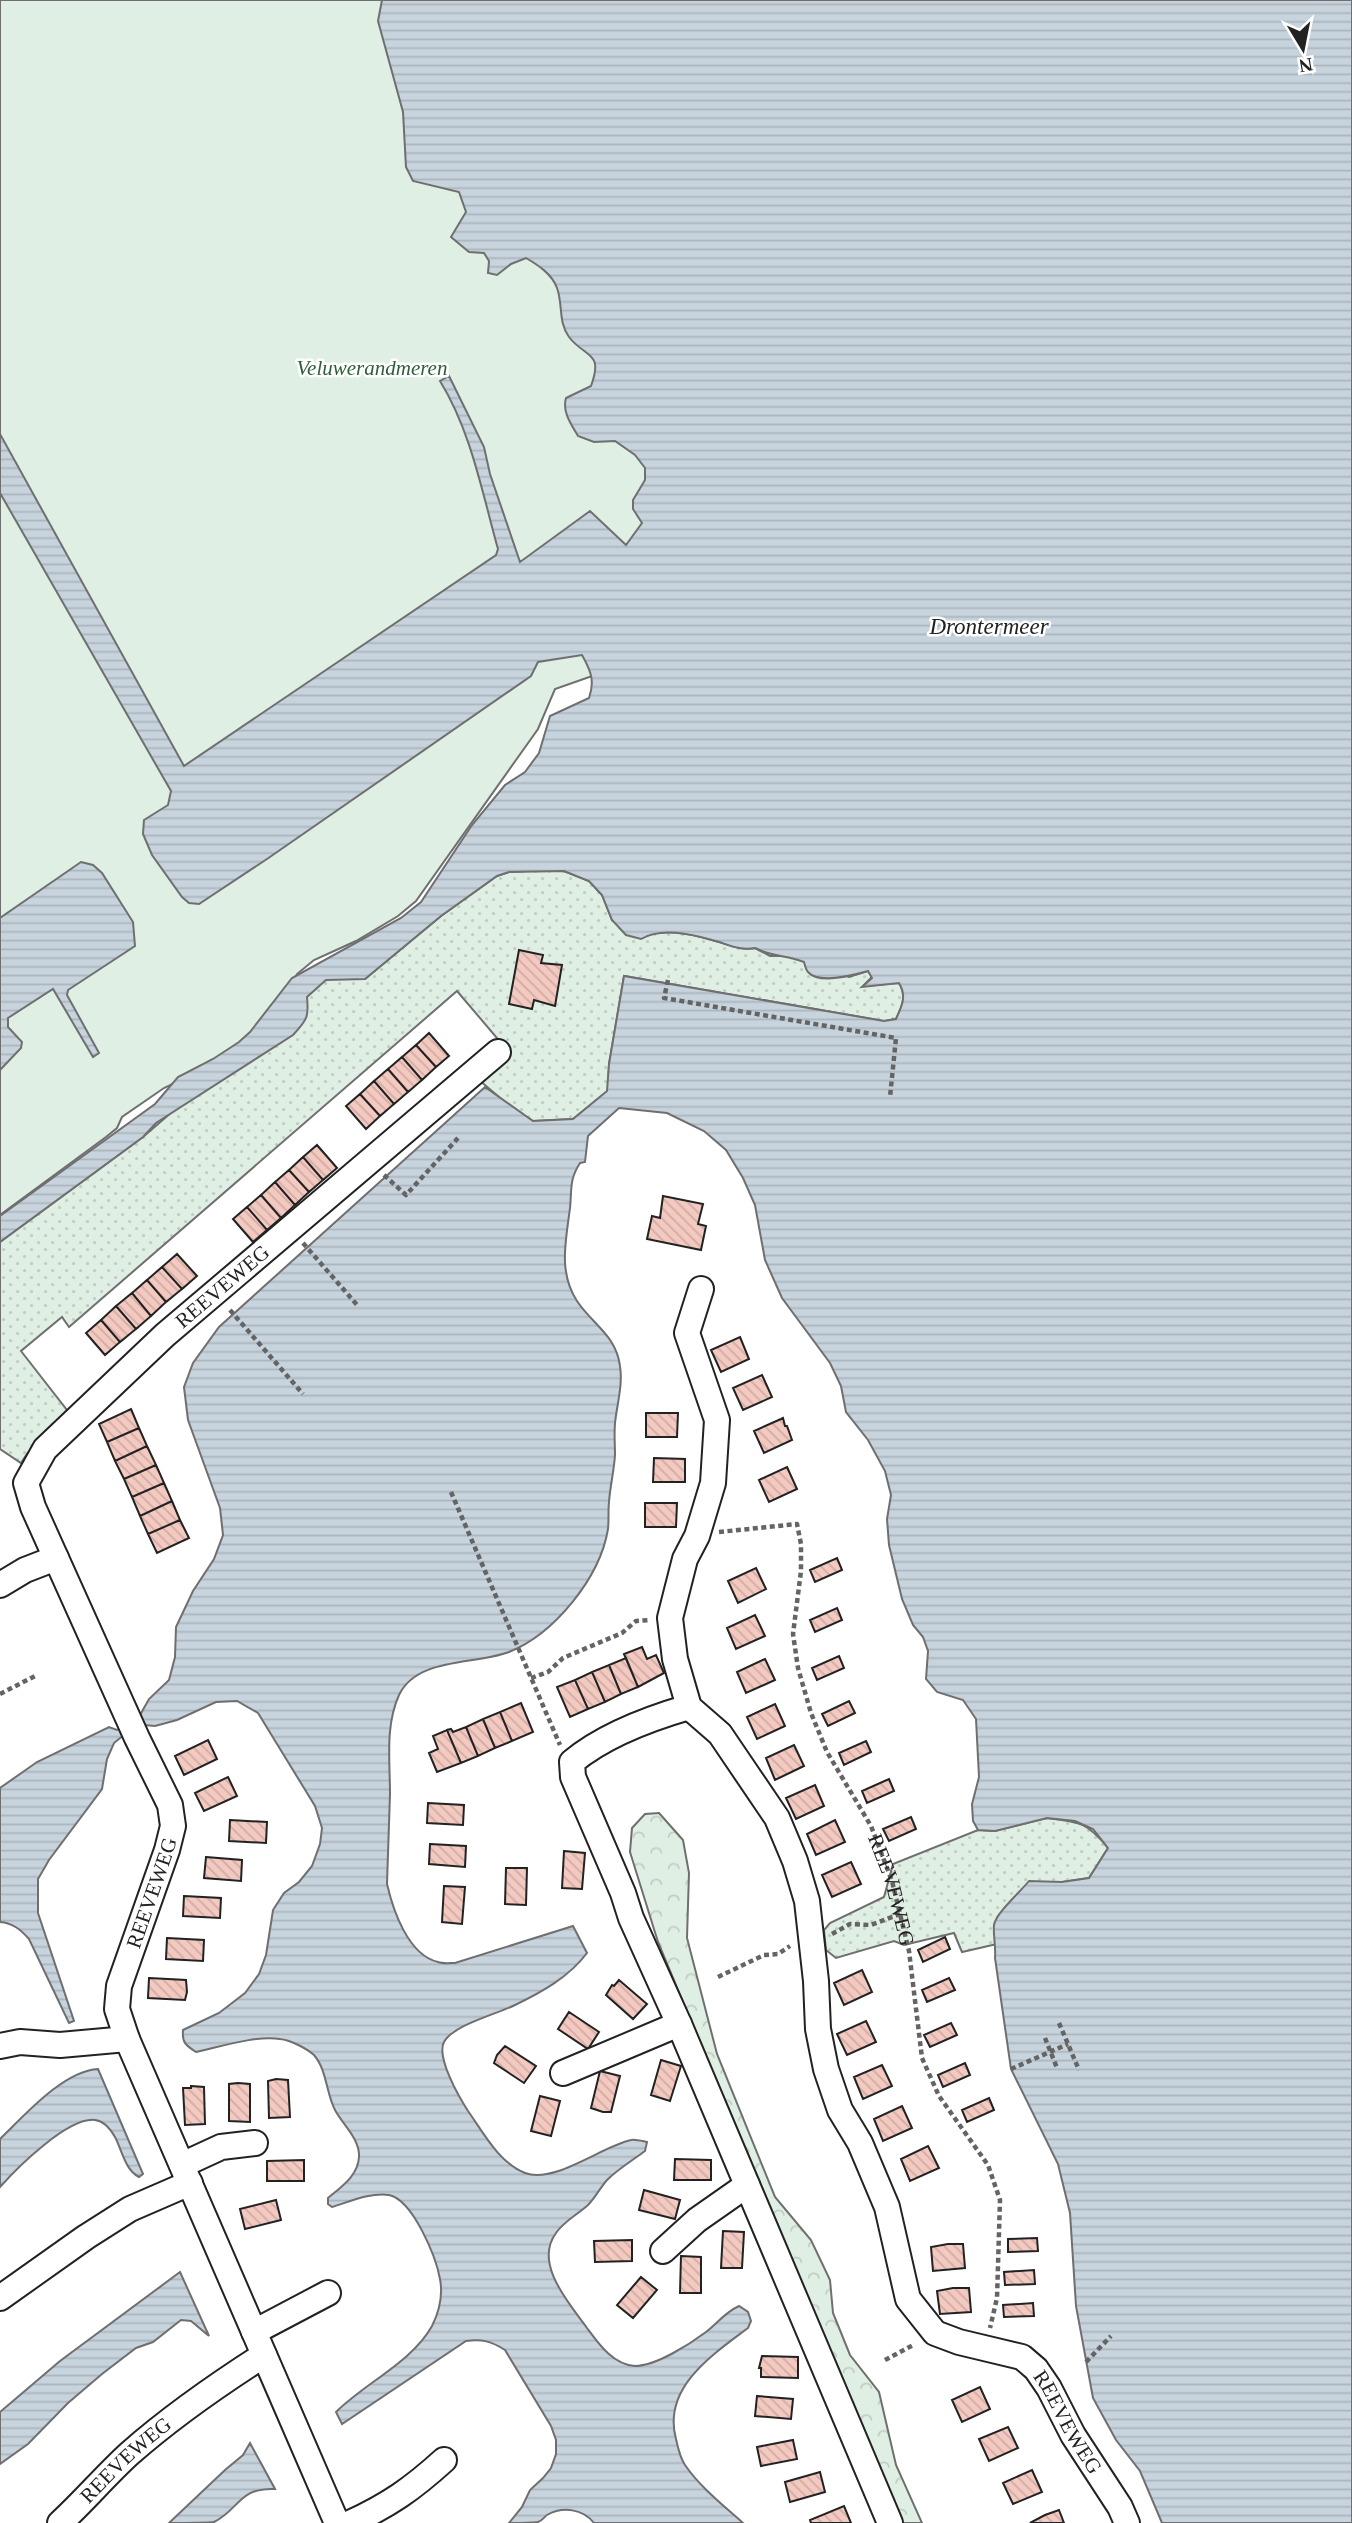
<svg xmlns="http://www.w3.org/2000/svg" width="1352" height="2523" viewBox="0 0 1352 2523" font-family="Georgia,serif">
<defs>
<pattern id="grass-dots" width="8" height="8" patternUnits="userSpaceOnUse" patternTransform="scale(1.75)"><rect width="8" height="8" fill="#e0efe3"/><path d="M2 2h.1M6 6h.1" fill="none" stroke="#c0cdc2" stroke-width="1.8" stroke-linecap="round"/></pattern>
<pattern id="forest-crowns" width="20" height="18" patternUnits="userSpaceOnUse" patternTransform="scale(1.75)"><rect width="20" height="18" fill="#e0efe3"/><path d="M2 6a3 3 0 1 1 6 0M12 15a3 3 0 1 1 6 0" fill="none" stroke="#c0cdc2"/></pattern>
<pattern id="water-rules" width="6" height="5" patternUnits="userSpaceOnUse" patternTransform="scale(1.75)"><rect width="6" height="5" fill="#c7d3dd"/><path d="M0 2.5h6" fill="none" stroke="#abb5bd"/></pattern>
<pattern id="building-back-hatch" width="6" height="6" patternUnits="userSpaceOnUse" patternTransform="scale(1.75)"><rect width="6" height="6" fill="#f3c9c0"/><path d="M-1 5l2 2M0 0l6 6M5-1l2 2" fill="none" stroke="#d0aca5"/></pattern>
</defs>
<rect width="100%" height="100%" fill="#fff"/>
<path fill="url(#grass-dots)" stroke="#6f6f6f" stroke-width="2" d="M541,870L564,871L589,881L602,895L612,920L641,938C661,927 691,934 712,940C728,944 739,951 755,948L770,956H790L849,977L868,971L872,977L863,986L899,983C907,996 902,1006 896,1019L884,1021L624,976L609,1064L608,1091L573,1119L533,1121L512,1108L479,1080L508,1051L457,991L69,1327L62,1317L21,1351L70,1414L27,1454L21,1463L0,1449V1242L143,1137L326,979H365L441,916L497,876L509,872Z
M1047,1818C1080,1822 1087,1822 1108,1848L1089,1878L1062,1882H1029L998,1916L994,1926L997,1944L962,1952L954,1933L904,1945L894,1941L836,1958L826,1950L824,1930L830,1923L884,1897L893,1864L978,1830L995,1831Z"/>
<path fill="url(#forest-crowns)" stroke="#6f6f6f" stroke-width="2" d="M659,1813L683,1840L689,1873L687,1938L717,2054L775,2197L811,2240L830,2280L833,2313L850,2355L879,2392L896,2465L922,2523H900L658,1942L630,1852L632,1828L645,1814Z"/>
<path fill="#e0efe3" stroke="#6f6f6f" stroke-width="2" d="M0,0H1352V2523L1126,1855L1156,1142L635,661L555,689L538,729L416,901L398,916L356,941L314,960L297,974L287,996L256,1035L195,1073L164,1088L122,1117L117,1128L106,1137L0,1215Z"/>
<path fill="url(#water-rules)" stroke="#6f6f6f" stroke-width="2" d="M382,0H1352V2523H1162L1140,2471L1116,2440L1093,2398L1076,2306L1070,2213L1058,2164L1011,2069L995,1958C996,1946 993,1934 994,1925C996,1913 1021,1891 1029,1881L1062,1882L1089,1878L1108,1848L1093,1829L1075,1821L1047,1818L995,1831L978,1830L973,1821L972,1804L979,1777L976,1719L963,1700L937,1692L926,1679L928,1651L923,1637L913,1625L902,1599L889,1545L887,1519L891,1495L885,1471L868,1440L846,1412L841,1386L830,1363L782,1298L765,1260L755,1205L743,1178L726,1150L704,1131L667,1113L619,1108L588,1136L585,1162L580,1163C569,1180 572,1189 570,1208C566,1240 558,1272 577,1301C592,1324 616,1335 620,1366C623,1385 617,1404 615,1423C614,1434 615,1445 615,1455C614,1471 610,1487 609,1502C608,1511 609,1520 608,1529C600,1578 554,1634 509,1652C475,1665 417,1657 399,1695C385,1726 390,1761 390,1794C389,1824 388,1854 387,1884C393,1910 408,1955 438,1962C443,1964 450,1963 455,1963L573,1926L587,1953C569,1977 542,1992 515,2005C497,2014 453,2025 444,2042C436,2057 459,2097 468,2111C483,2132 499,2163 525,2173C555,2184 602,2146 631,2140C635,2139 642,2141 647,2142L645,2151C633,2160 618,2169 607,2180C600,2188 595,2198 588,2205C577,2215 564,2221 556,2233C533,2264 570,2304 587,2328C598,2343 613,2365 635,2366C656,2366 690,2344 706,2332C719,2322 724,2313 739,2306L748,2312L751,2321L748,2328C712,2355 662,2388 676,2439C678,2448 680,2458 685,2465C700,2487 723,2505 743,2523H594C583,2509 563,2506 547,2515C544,2517 542,2521 538,2522C531,2523 517,2523 509,2523L522,2507L530,2490L543,2478L551,2468L556,2454V2440L551,2426L505,2350C491,2341 482,2339 466,2341L342,2424L336,2412C365,2383 412,2362 432,2326C439,2312 443,2295 440,2279C436,2257 413,2200 389,2195C371,2192 349,2202 332,2207L328,2204V2198C341,2187 358,2176 359,2157C360,2139 343,2125 335,2110C326,2093 327,2070 314,2055C306,2048 290,2040 280,2039C256,2035 220,2047 196,2052C185,2045 182,2042 183,2030L219,2013L245,1993L259,1974L266,1955L273,1910L284,1893L299,1882L312,1866L320,1844L322,1828L315,1806L258,1713L237,1701L216,1702L177,1720L155,1726L144,1725L125,1734L114,1743L107,1759L102,1789L49,1860L38,1879V1913L74,2021L69,2023L29,1939C21,1930 13,1923 0,1922V1788L37,1762L109,1727L117,1730L140,1715L149,1699L169,1680L175,1657L176,1627L193,1591L214,1559L223,1535L220,1508L188,1420L184,1387L193,1363L219,1327L485,1087L533,1121L573,1119L607,1091L609,1064L624,976L884,1021L896,1019C902,1006 907,996 899,983L862,987L872,978L868,971C854,975 819,985 808,972C806,970 805,966 804,962C786,955 772,957 755,948C739,951 728,944 712,940C691,934 661,927 641,939L626,935L612,920L602,895L589,881L564,871L509,872L497,876L441,916L365,979L326,980L307,997C309,1017 307,1020 293,1035L156,1123L143,1137L0,1242V1216L155,1104L178,1077L213,1059L239,1042L250,1032L292,978L401,918L421,902L472,825L505,785L525,772L539,753L550,716L589,698C595,681 591,671 582,655L538,662L531,676L267,859L199,904L189,903L182,897L152,855L143,834L144,820L168,805L171,791L0,493V434L184,766L496,555L498,549C482,492 471,431 440,381L449,376L484,447L490,474L520,562L590,511L626,545L642,523L633,509V500L645,480V468L635,455L615,441L594,442L578,436C571,424 562,412 566,398L591,386C604,351 585,358 569,337C558,322 563,304 557,288C552,274 538,265 526,258L511,264L497,275L488,273L489,261L484,253L469,252L451,237L466,212L459,192L413,181L406,167L403,112L378,21Z
M81,862L93,865L102,873L133,922L135,946L68,990L67,995L99,1053L93,1057L53,989L8,1018V1027L22,1042L21,1048L0,1070V918Z
M98,2069L143,2174L139,2177C125,2170 122,2150 115,2137C111,2130 104,2121 95,2120C68,2117 17,2168 0,2187V2139C24,2116 63,2071 98,2069Z
M180,2272L209,2336L191,2321L181,2320L153,2342L136,2348L102,2374L68,2403L28,2444L0,2464V2412L60,2361Z
M250,2443L275,2489C239,2487 239,2510 214,2522C205,2523 180,2523 169,2523L225,2470L243,2455Z"/>
<path fill="url(#building-back-hatch)" stroke="#222" stroke-width="2" d="M519,950L543,955L541,963L562,965L555,1006L534,1000L532,1009L509,1004Z
M429,1033L449,1056L436,1067L416,1045Z
M416,1045L436,1067L422,1080L402,1057Z
M402,1057L422,1080L408,1092L388,1069Z
M388,1069L408,1092L394,1104L374,1081Z
M374,1081L394,1104L380,1116L360,1094Z
M360,1094L380,1116L366,1129L346,1106Z
M317,1145L337,1168L323,1180L303,1157Z
M303,1157L323,1180L309,1192L289,1170Z
M289,1170L309,1192L295,1205L275,1182Z
M275,1182L295,1205L281,1218L261,1195Z
M261,1195L281,1218L267,1230L247,1207Z
M663,1196L703,1204L698,1224L706,1226L701,1250L647,1239L652,1216L660,1218Z
M247,1207L267,1230L253,1242L233,1219Z
M177,1254L197,1276L182,1289L162,1267Z
M162,1267L182,1289L166,1302L147,1280Z
M147,1280L166,1302L151,1316L132,1293Z
M132,1293L151,1316L136,1329L116,1306Z
M116,1306L136,1329L120,1342L101,1320Z
M101,1320L120,1342L105,1355L86,1333Z
M740,1337L749,1359L721,1372L711,1350Z
M762,1375L772,1397L743,1410L733,1388Z
M131,1409L139,1428L107,1442L99,1424Z
M646,1413H678L677,1437H646Z
M781,1419L783,1418L785,1426H787L792,1440L764,1453L754,1431Z
M139,1428L147,1446L115,1461L107,1442Z
M147,1446L156,1465L124,1479L115,1461Z
M654,1458L685,1459V1482H653Z
M156,1465L164,1483L132,1497L124,1479Z
M787,1467L797,1489L769,1502L759,1480Z
M164,1483L172,1501L140,1516L132,1497Z
M172,1501L180,1520L148,1534L140,1516Z
M645,1503H677L676,1527H645Z
M180,1520L189,1538L157,1553L148,1534Z
M837,1558L842,1570L815,1582L810,1570Z
M756,1568L766,1589L738,1603L728,1581Z
M837,1608L842,1620L815,1632L810,1620Z
M755,1615L765,1636L736,1649L727,1628Z
M642,1647L647,1659L656,1655L664,1673L638,1687L624,1654Z
M839,1656L844,1668L817,1680L812,1668Z
M626,1658L638,1687L621,1694L609,1665Z
M765,1659L775,1680L746,1693L737,1672Z
M609,1665L621,1694L605,1702L592,1672Z
M592,1672L605,1702L588,1709L575,1680Z
M575,1680L588,1709L570,1717L557,1687Z
M849,1701L855,1713L828,1726L822,1714Z
M521,1703L533,1732L512,1741L500,1712Z
M775,1704L785,1726L757,1739L747,1717Z
M500,1712L512,1741L495,1748L483,1719Z
M483,1719L495,1748L478,1756L466,1727Z
M466,1727L478,1756L461,1763L447,1730L451,1729L453,1732Z
M447,1730L461,1763L437,1772L429,1753L438,1749L433,1736Z
M208,1740L217,1759L184,1775L175,1756Z
M866,1741L871,1752L844,1765L839,1753Z
M794,1745L804,1766L775,1780L766,1758Z
M228,1777L237,1796L204,1811L195,1793Z
M889,1779L894,1791L867,1803L862,1791Z
M815,1785L824,1806L796,1819L786,1798Z
M428,1803L464,1805L463,1825L427,1823Z
M911,1817L916,1829L889,1841L883,1829Z
M230,1820L267,1822L266,1843L229,1841Z
M835,1820L845,1842L816,1855L807,1834Z
M430,1844L466,1846L465,1867L429,1864Z
M564,1851L585,1853L582,1889L562,1888Z
M206,1857L242,1860L241,1881L204,1878Z
M851,1862L861,1884L832,1897L822,1875Z
M506,1868H527L526,1905L505,1904Z
M444,1886L465,1887L462,1924L442,1922Z
M184,1896L221,1898L220,1918L183,1916Z
M945,1937L950,1949L923,1962L918,1950Z
M167,1938L204,1940L203,1961L166,1959Z
M862,1970L872,1992L844,2005L834,1983Z
M149,1978L186,1980L187,1992L185,2000L148,1998Z
M949,1978L955,1990L927,2002L922,1990Z
M619,1980L647,2004L633,2019L606,1995L612,1985L614,1986Z
M569,2012L599,2032L588,2049L558,2029Z
M866,2021L876,2042L847,2055L837,2034Z
M951,2023L957,2035L930,2047L924,2035Z
M505,2046L536,2066L524,2083L494,2063L497,2055Z
M661,2060L681,2066L670,2101L651,2095Z
M965,2063L970,2075L943,2087L938,2075Z
M882,2065L892,2086L863,2099L854,2077Z
M600,2071L620,2076L611,2112H603L591,2108Z
M276,2079L288,2080L290,2117L269,2118L268,2081Z
M238,2083L250,2084V2122L229,2121V2084Z
M191,2086L204,2087L205,2124L185,2125L183,2088H191Z
M540,2096L560,2101L551,2136L531,2131Z
M989,2098L994,2110L967,2122L962,2110Z
M902,2106L912,2128L883,2141L874,2119Z
M928,2146L939,2168L910,2181L901,2159Z
M675,2159L711,2160V2180H674Z
M304,2160V2181H267V2161Z
M644,2190L680,2200L675,2219L639,2210Z
M276,2200L281,2220L245,2229L240,2209Z
M723,2231L744,2232L742,2268H721Z
M1037,2238L1038,2251L1008,2252V2239Z
M632,2240V2261L595,2262L594,2241Z
M948,2244H963L965,2268L933,2271L931,2247Z
M681,2256L701,2257V2293H680Z
M1034,2270L1035,2284L1005,2285L1004,2272Z
M641,2277L657,2290L633,2318L617,2305Z
M953,2288H969L971,2312L940,2314L937,2291Z
M1033,2303L1034,2316L1004,2317L1003,2305Z
M762,2356L798,2357V2378L761,2377V2368H759Z
M980,2387L990,2409L962,2422L952,2400Z
M757,2396L793,2399L791,2419L755,2416Z
M1008,2427L1018,2448L989,2461L979,2439Z
M793,2440L797,2459L761,2466L757,2447Z
M1032,2470L1042,2492L1013,2504L1003,2483Z
M820,2472L825,2492L790,2502L785,2482Z
M844,2506L851,2523H811L810,2520Z
M1059,2510L1064,2523H1030L1045,2515Z"/>
<g fill="none" stroke-linecap="round" stroke-linejoin="round">
<defs>
<g id="minor">
<path id="s2" d="M701,1289L687,1333L717,1420L713,1483L697,1536L685,1559L670,1618L675,1659L689,1707L720,1734L777,1818L795,1861L807,1901L816,1981L818,2029L826,2069L840,2110L860,2143L887,2207L908,2299L935,2333L959,2342L1022,2357L1036,2369L1049,2388L1073,2435L1120,2507L1127,2523"/>
<path d="M0,1585L25,1570L56,1558"/>
<path d="M689,1707C651,1718 603,1736 572,1762L573,1777L623,1893L631,1918L679,2024L890,2523"/>
<path d="M0,2046L20,2042L60,2045L127,2039"/>
<path d="M563,2073L679,2024"/>
<path d="M182,2165L221,2147L255,2143"/>
<path d="M663,2251L697,2220L747,2185"/>
<path d="M0,2298L86,2237L130,2209L190,2183"/>
<path d="M254,2332L328,2293"/>
<path id="s3" d="M60,2523C84,2501 105,2476 129,2454C171,2417 217,2385 264,2355"/>
<path id="s4" d="M337,2523L127,2039L117,2009L119,1986L167,1850L173,1826L170,1805L137,1738L33,1507L26,1483L45,1449L165,1335L498,1052"/>
<path d="M350,2523C389,2505 412,2489 444,2460"/>
</g>
</defs>
<use href="#minor" stroke="#222" stroke-width="28"/>
<g stroke="#646464" stroke-width="4.5" stroke-dasharray="5 3.5" stroke-linecap="butt">
<path d="M668,980L664,998L896,1038L890,1097"/>
<path d="M384,1175L406,1195L458,1138"/>
<path d="M303,1243L358,1306"/>
<path d="M230,1310L303,1394"/>
<path d="M451,1492L560,1745"/>
<path id="s1" d="M719,1532L797,1524L801,1544V1571L793,1634L798,1668L811,1713L827,1752L871,1826L892,1881L909,1951L922,2058L939,2096L988,2165L1000,2200L997,2298L990,2328"/>
<path d="M531,1678L548,1672L563,1658L622,1633L636,1621L650,1620"/>
<path d="M0,1694L37,1675"/>
<path d="M832,1934L850,1924L871,1925L900,1914"/>
<path d="M718,1977L764,1955L778,1954L790,1946"/>
<path d="M1059,2023L1079,2070"/>
<path d="M1045,2038L1057,2068"/>
<path d="M1011,2069L1068,2044"/>
<path d="M885,2360L915,2344"/>
<path d="M1086,2362L1111,2336"/>
</g>
<use href="#minor" stroke="#fff" stroke-width="24"/>
</g>
<g text-anchor="middle" stroke-width="5" stroke-linejoin="round" paint-order="stroke">
<g font-size="21" font-style="italic" fill="#2f5e38" stroke="#fff">
<text x="372" y="375">Veluwerandmeren</text>
</g>
<g font-size="21" fill="#222" stroke="#fff">
<text dy="7" stroke="none"><textPath href="#s4" startOffset="1405">REEVEWEG</textPath></text>
<text dy="7" stroke="none"><textPath href="#s1" startOffset="466">REEVEWEG</textPath></text>
<text dy="7" stroke="none"><textPath href="#s4" startOffset="681">REEVEWEG</textPath></text>
<text dy="7" stroke="none"><textPath href="#s2" startOffset="1295">REEVEWEG</textPath></text>
<text dy="7" stroke="none"><textPath href="#s3" startOffset="91">REEVEWEG</textPath></text>
</g>
<g font-size="23" font-style="italic" fill="#222" stroke="#fff">
<text x="989" y="634">Drontermeer</text>
</g>
</g>
<g transform="translate(1303 49) rotate(170)" stroke="#ffffff" stroke-width="5" paint-order="stroke">
<path d="M0-5L12 26L0 18L-12 26Z" fill="#222222"/>
<text y="-10" font-size="19" font-weight="bold" text-anchor="middle" fill="#222222">N</text>
</g>
</svg>
